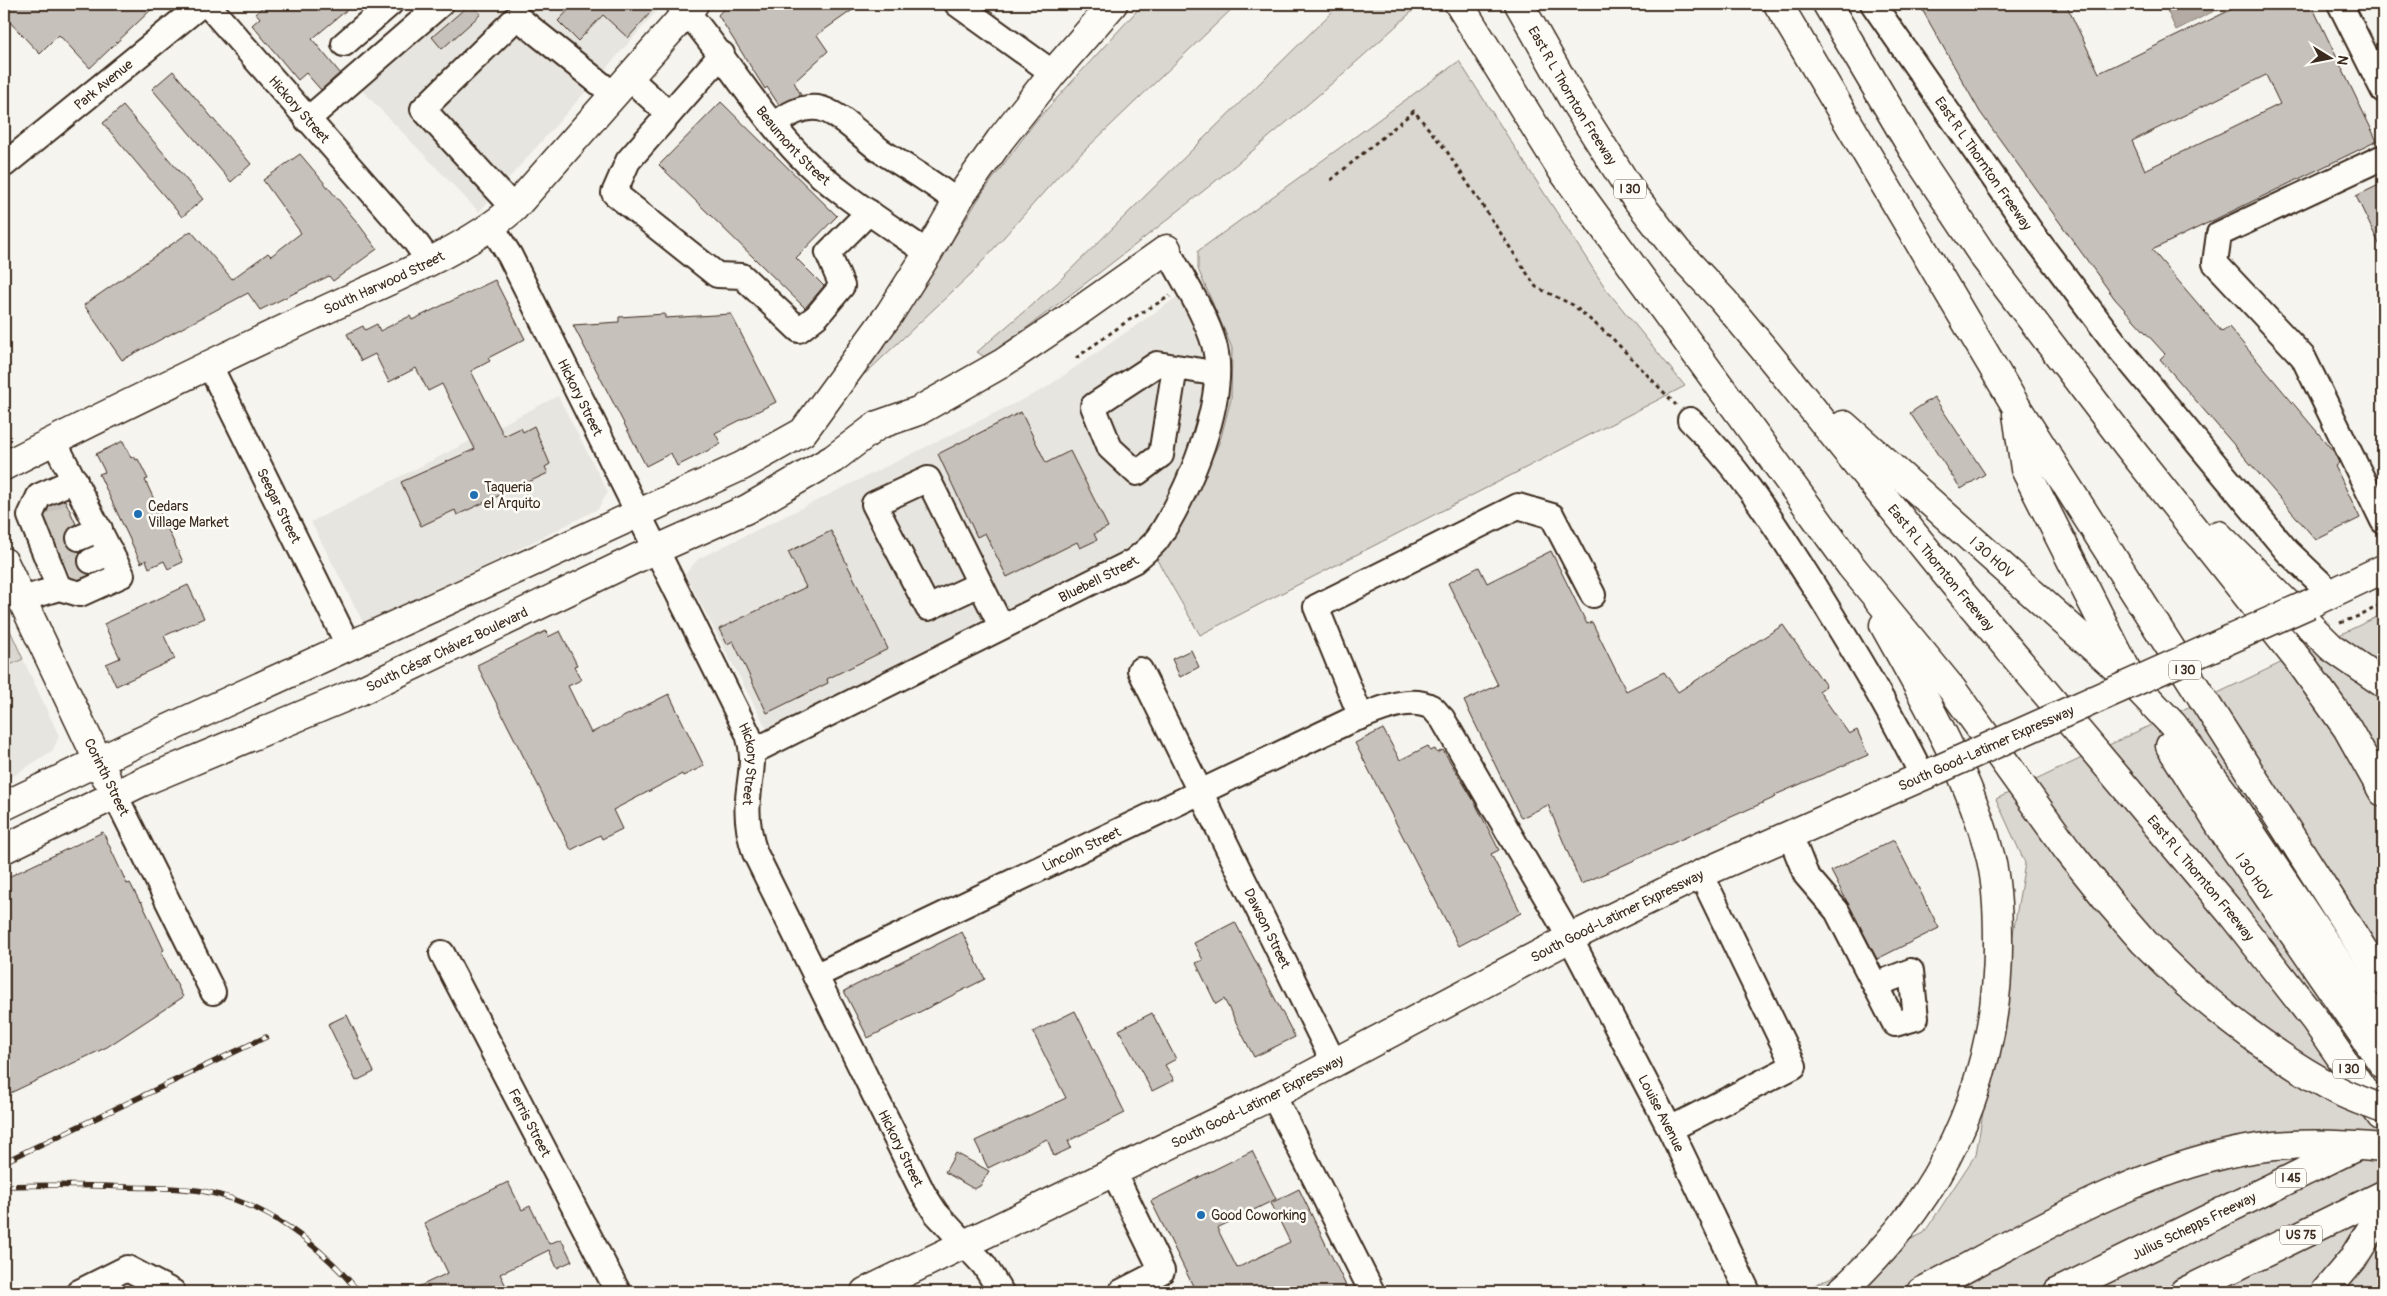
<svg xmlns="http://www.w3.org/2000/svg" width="2387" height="1296" viewBox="0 0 2387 1296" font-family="Pangolin,sans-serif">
<rect width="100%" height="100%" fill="#f5f4ee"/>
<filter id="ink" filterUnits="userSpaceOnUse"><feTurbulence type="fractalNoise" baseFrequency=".02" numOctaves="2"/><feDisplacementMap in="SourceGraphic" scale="10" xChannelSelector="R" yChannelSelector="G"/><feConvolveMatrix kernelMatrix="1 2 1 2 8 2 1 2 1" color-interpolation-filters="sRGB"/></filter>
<g filter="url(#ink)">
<path fill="#e7e5df" d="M452,4H663L479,212L358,86Z
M1202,280L1232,348L1231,399L1220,441L1189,507L1157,560L779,752L685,574L698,559L1044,389Z
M558,396L608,492L598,509L420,599L364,624L311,522Z
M23,659L59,736L53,750L4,782V668Z"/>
<path fill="#dad6d0" stroke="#8a8077" d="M1143,4H1237L1060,174L972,273L865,374L859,372L908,311L983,192L1035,122Z
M1340,4H1420C1284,131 1136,247 986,358L977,352L1057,283Z
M1459,61L1606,289L1685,386L1200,635L1157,560L1189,507L1220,441L1231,399L1232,348L1198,269V251Z
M2383,614V1292H1800L1924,1233L1976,1154L2025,863L1996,799Z
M4,617L23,659L4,668Z"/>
<path fill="#b4aca4" stroke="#84786e" d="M2216,4L2218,9L2176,30L2164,4Z"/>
<path fill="#c7c1bb" stroke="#3b2a1e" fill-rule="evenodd" d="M4,4H157L90,68L59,35L40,54L4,16Z
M266,4H354L312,39L340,73L321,90L306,73L298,80L252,25L260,18L256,13Z
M470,4L481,14L442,49L432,37Z
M574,4H658L628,38L603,15L578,41L558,21Z
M728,4H861L817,35L828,51L794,82L801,95L779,105L767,87L765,89L718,15Z
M1919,4H2066L2099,73L2243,4H2311L2377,141L2152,250L2222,332L2229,327L2334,452L2339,463L2335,466L2360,518L2316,540L2160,359L2165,354L2115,299L1980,112ZM2266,75L2280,104L2145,170L2132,141Z
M173,71L251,164L231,182L152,89Z
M721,102L837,216L796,258L824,286L805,308L659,165Z
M123,106L203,199L182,217L103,123Z
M300,154L357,222L377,249L333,281L329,276L260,310L248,293L122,360L84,305L191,231L232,279L268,253L271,256L301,233L263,180Z
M2383,183V252L2356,196Z
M495,280L525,339L488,358L490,361L471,371L504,436L521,428L523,432L534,426L550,464L545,467L548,473L457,515L455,510L421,526L401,482L475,449L442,384L428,391L416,368L389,382L375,354L361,361L347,334L363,326L365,330L377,324L380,331L410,316L412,320Z
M665,314V318L731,314L776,402L715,433L721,444L677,466L671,453L646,466L573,325L619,322V317Z
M1934,397L1985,474L1961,489L1910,413Z
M1021,412L1046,463L1070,451L1108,527L1094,534L1097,540L1080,548L1077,542L1007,577L985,533L977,537L938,454Z
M123,441L131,458L134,456L136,460L138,459L148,479L145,480L183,562L168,569L164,561L149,568L146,560L141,563L99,474L105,472L96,454Z
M65,500L76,524L68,530L66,543L71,549L82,551L77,559L78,566L83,572L90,575L79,579L72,577L45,516L49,506Z
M831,531L888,649L827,679L828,683L767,713L733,641L727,644L719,629L806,587L788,552Z
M1551,551L1587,624L1592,622L1626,691L1664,672L1678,692L1783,625L1826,686L1819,691L1849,734L1857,730L1868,755L1775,795L1776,797L1581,884L1548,805L1521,818L1464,701L1498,685L1448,583L1479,567L1487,583Z
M188,585L204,618L164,636L175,659L116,686L106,664L120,658L104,624Z
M546,631L548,637L560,631L577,665L574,666L581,680L568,686L591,733L669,694L704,766L683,776L682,774L613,810L622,829L602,839L600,835L571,850L477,665Z
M1191,650L1199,667L1180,677L1172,659Z
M1383,729L1400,760L1428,746L1430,751L1435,749L1437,753L1443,750L1474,801L1499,850L1491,854L1521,913L1459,946L1355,743Z
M103,832L127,884L130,883L140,902L141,901L164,950L161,952L183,997L107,1047L4,1096V879Z
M1894,840L1939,928L1877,959L1831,871Z
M1235,922L1295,1037L1254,1057L1224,999L1216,1004L1196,963L1203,960L1194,943Z
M962,932L985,979L868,1038L844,991Z
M1075,1011L1125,1113L1068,1141L1071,1148L1054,1156L1047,1139L988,1168L975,1141L1066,1098L1033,1032Z
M1152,1013L1176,1059L1165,1065L1174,1080L1152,1091L1119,1030Z
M347,1015L374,1072L356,1081L328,1024Z
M1252,1151L1276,1199L1217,1228L1237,1268L1290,1242L1271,1203L1299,1189L1349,1292H1196L1151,1201Z
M956,1153L989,1171L980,1186L974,1189L945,1172Z
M508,1182L522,1210L530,1206L549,1244L561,1239L572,1261L557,1268L549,1250L500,1274L509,1292H407L448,1273L424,1223Z"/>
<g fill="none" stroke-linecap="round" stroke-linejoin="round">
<path stroke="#d0ccc4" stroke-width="24" stroke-dasharray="24 12" stroke-linecap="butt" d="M49,526L71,516
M57,548L79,538
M68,570L91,561"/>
<defs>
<g id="minor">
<path id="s1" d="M207,4L414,240L429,261"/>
<path d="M957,4L1053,73"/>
<path id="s2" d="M1873,4L2034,236L2118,347L2287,551L2331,593"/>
<path d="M2340,4L2383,90"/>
<path id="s3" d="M687,12C726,58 758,112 800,156C837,194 885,223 928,253"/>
<path d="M344,44L390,4"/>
<path d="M722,54L628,161L614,193L717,275L742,276L799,330L817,316L842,286L828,253L869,212"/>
<path d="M628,77L669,114"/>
<path d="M307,120L441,4"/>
<path d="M774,125C787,115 801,106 818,108C838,111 864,139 881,151C907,168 933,182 957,202"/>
<path d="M2383,157L2219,234L2215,263L2303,357L2383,521"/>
<path id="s4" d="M4,165L202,4"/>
<path d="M514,208L423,109L517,17L613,94"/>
<path id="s5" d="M492,227L510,256L748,734C756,759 750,774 748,799C746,818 749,835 755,853L923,1193L936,1213L984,1265L1001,1292"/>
<path id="s6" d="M209,364L349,647"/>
<path d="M1175,367L1161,455L1137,473L1110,448L1093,406L1157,364C1177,367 1197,370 1217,374"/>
<path d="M1690,420C1741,469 1774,524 1812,583C1851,646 1890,710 1923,777"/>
<path d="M79,538L100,529"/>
<path d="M91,561L111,552"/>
<path d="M980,584L928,608L874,504L928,479L1001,626"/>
<path d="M59,588L30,516L39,496L75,480"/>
<path d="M22,599L59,588L80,594L122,575L54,441"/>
<path id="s7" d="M1140,670L1334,1063"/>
<path d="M1361,717L1316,607L1518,506L1552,516L1593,595"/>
<path id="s8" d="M754,751L1134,561C1141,555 1150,548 1156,541C1187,497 1229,397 1214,344C1205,313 1182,278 1167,249"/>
<path d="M115,795L213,992"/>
<path d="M1790,835L1806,875L1837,911L1895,1024L1916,1018L1911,971L1875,985"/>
<path id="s9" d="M442,953L618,1292"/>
<path id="s10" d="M815,976L1347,722C1371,714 1407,694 1431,707C1435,709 1438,715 1442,718L1570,938L1670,1129L1748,1292"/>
<path d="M1273,1095L1372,1292"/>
<path d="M1670,1129L1794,1066L1701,874"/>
<path d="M1114,1173L1162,1271L1121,1292"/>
<path d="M79,1292L127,1268L173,1292"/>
</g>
<g id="major">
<path id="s11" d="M4,466C106,414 210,364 314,315C377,285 463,253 514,208L694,4"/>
<path d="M4,562L106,777"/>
<path d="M2309,604L2383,569"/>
<path d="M4,806L126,748L742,466L803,432L890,313L928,253L960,197L1000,140L1053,73L1113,4"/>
<path id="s12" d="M4,849L142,782L360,691L635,559L747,509L833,459L878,425L918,411L1001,364L1065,321L1167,249"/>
<path id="s13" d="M865,1292L1273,1095L1570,938L1701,874L1937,770"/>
</g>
<g id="highway">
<path d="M1459,4L1562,170L1851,566L1952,689L2067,849L2111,904L2144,942L2186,983"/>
<path id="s14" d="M1519,4L1575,103L1634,196L1677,251L1723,300L1768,354L1954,584L2231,913L2315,1020L2381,1116"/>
<path d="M1778,4L2016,406L2383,981"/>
<path d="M1827,4L1918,158L1984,257L2128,446L2303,666L2347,728L2383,792"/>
<path d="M2017,414L2025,469L2126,669"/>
<path id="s15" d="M1844,425L2133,683L2173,725L2227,797L2383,1029"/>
<path d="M2218,535L2331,647L2383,683"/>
<path id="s16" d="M2170,746L2229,840L2383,1064"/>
<path d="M1840,1292C1857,1278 1873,1260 1888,1243C1961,1159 1999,1053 1998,941C1998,914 1997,885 1991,859C1970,775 1925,699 1884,625"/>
<path d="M1921,1292C2024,1238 2142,1165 2258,1148C2300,1142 2342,1144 2383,1148"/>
<path id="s17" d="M2058,1292L2355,1147"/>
<path d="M2184,1292L2383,1195"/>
<path d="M2325,1292L2352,1260L2383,1210"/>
</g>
</defs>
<use href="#minor" stroke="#3b2a1e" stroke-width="28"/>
<use href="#major" stroke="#3b2a1e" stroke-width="31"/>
<use href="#highway" stroke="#3b2a1e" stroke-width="31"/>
<path stroke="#3b2a1e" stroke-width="3" stroke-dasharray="4 4" stroke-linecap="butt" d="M1331,180L1414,111L1446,150L1536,287L1573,305L1612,338L1676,405
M1076,358L1126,322L1170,296
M2340,623L2364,614L2383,603"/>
<use href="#minor" stroke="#fdfcf7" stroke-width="24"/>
<use href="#major" stroke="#fdfcf7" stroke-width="28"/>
<use href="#highway" stroke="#fdfcf7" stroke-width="28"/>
<defs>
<path id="rail" d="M4,1162L266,1037
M4,1186C45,1185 85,1185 126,1187C151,1188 177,1187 202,1191C265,1202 319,1244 359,1292"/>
</defs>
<use href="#rail" stroke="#3b2a1e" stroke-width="5.5"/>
<use href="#rail" stroke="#fdfcf7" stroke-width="4" stroke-dasharray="11" stroke-linecap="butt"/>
<defs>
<path id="major-bridge" d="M1937,770L2309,604"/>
<path id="highway-bridge" d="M2186,983C2233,1023 2282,1061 2337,1090C2351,1098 2368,1103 2383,1109"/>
</defs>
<use href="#major-bridge" stroke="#3b2a1e" stroke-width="31" stroke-linecap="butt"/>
<use href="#highway-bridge" stroke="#3b2a1e" stroke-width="31" stroke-linecap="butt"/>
<use href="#major-bridge" stroke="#fdfcf7" stroke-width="28"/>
<use href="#highway-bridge" stroke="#fdfcf7" stroke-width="28"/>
</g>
</g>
<g fill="#1f6fb2" stroke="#fdfcf7" stroke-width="2">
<circle cx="474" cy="495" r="5"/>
<circle cx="138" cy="514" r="5"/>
<circle cx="1201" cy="1215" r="5"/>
</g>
<g text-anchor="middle" stroke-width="5" stroke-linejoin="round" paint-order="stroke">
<g fill="#fdfcf7" stroke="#75695f" stroke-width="1">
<rect x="1614" y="179.5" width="32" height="19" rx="4"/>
<rect x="2169" y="660.5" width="32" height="19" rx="4"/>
<rect x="2333" y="1059.5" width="32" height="19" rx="4"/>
<rect x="2276" y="1168.5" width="30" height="19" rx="4"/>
<rect x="2280" y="1225.5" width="42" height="19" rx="4"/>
</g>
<g font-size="12" font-weight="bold" fill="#3b2a1e">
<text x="1630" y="193">I 30</text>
<text x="2185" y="674">I 30</text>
<text x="2349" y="1073">I 30</text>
<text x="2291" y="1182">I 45</text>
<text x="2301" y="1239">US 75</text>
</g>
<g font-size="14" fill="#3b2a1e" stroke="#fdfcf7">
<text dy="5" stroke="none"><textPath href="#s4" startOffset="128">Park Avenue</textPath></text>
<text dy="5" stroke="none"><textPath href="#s14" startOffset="106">East R L Thornton Freeway</textPath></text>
<text dy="5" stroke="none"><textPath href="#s1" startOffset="140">Hickory Street</textPath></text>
<text dy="5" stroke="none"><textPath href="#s3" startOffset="171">Beaumont Street</textPath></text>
<text dy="5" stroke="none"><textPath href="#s2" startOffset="194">East R L Thornton Freeway</textPath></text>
<text dy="5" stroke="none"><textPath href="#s11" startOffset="422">South Harwood Street</textPath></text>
<text dy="5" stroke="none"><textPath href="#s5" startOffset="192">Hickory Street</textPath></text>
<text dy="5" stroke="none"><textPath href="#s6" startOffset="158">Seegar Street</textPath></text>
<text dy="5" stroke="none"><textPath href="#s15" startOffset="198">I 30 HOV</textPath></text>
<text dy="5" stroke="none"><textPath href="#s14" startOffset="706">East R L Thornton Freeway</textPath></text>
<text dy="5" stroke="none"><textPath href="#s8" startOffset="385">Bluebell Street</textPath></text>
<text dy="5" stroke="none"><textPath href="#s12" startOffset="486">South César Chávez Boulevard</textPath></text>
<text transform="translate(1986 748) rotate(-24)" y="5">South Good-Latimer Expressway</text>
<text dy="5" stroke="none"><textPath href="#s5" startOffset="598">Hickory Street</textPath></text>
<text transform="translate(107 777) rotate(64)" y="5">Corinth Street</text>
<text dy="5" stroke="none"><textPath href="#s10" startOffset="295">Lincoln Street</textPath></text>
<text dy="5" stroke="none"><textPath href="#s16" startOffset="155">I 30 HOV</textPath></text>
<text dy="5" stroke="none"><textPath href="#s14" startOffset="1111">East R L Thornton Freeway</textPath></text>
<text dy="5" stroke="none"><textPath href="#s13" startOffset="841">South Good-Latimer Expressway</textPath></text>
<text dy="5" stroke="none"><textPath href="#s7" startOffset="288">Dawson Street</textPath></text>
<text dy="5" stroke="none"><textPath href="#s13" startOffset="436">South Good-Latimer Expressway</textPath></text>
<text dy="5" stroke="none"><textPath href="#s10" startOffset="1145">Louise Avenue</textPath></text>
<text dy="5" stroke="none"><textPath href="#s9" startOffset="191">Ferris Street</textPath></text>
<text dy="5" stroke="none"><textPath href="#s5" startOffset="1018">Hickory Street</textPath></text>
<text dy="5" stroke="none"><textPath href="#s17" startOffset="151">Julius Schepps Freeway</textPath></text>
</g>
<g font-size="14" fill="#3b2a1e" stroke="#fdfcf7" text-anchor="start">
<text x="484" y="492">Taqueria<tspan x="484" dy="16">el Arquito</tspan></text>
<text x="148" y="511">Cedars<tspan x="148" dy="16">Village Market</tspan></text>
<text x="1211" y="1220">Good Coworking</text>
</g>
</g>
<rect width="2387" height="1296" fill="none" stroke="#fdfcf7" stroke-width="20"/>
<rect x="10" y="10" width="2367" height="1276" fill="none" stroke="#3b2a1e" stroke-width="2" filter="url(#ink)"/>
<g transform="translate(2330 58) rotate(100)" stroke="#fdfcf7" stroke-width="4" paint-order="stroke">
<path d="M0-4L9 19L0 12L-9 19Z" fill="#3b2a1e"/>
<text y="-8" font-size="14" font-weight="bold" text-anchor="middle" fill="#3b2a1e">N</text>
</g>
</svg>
